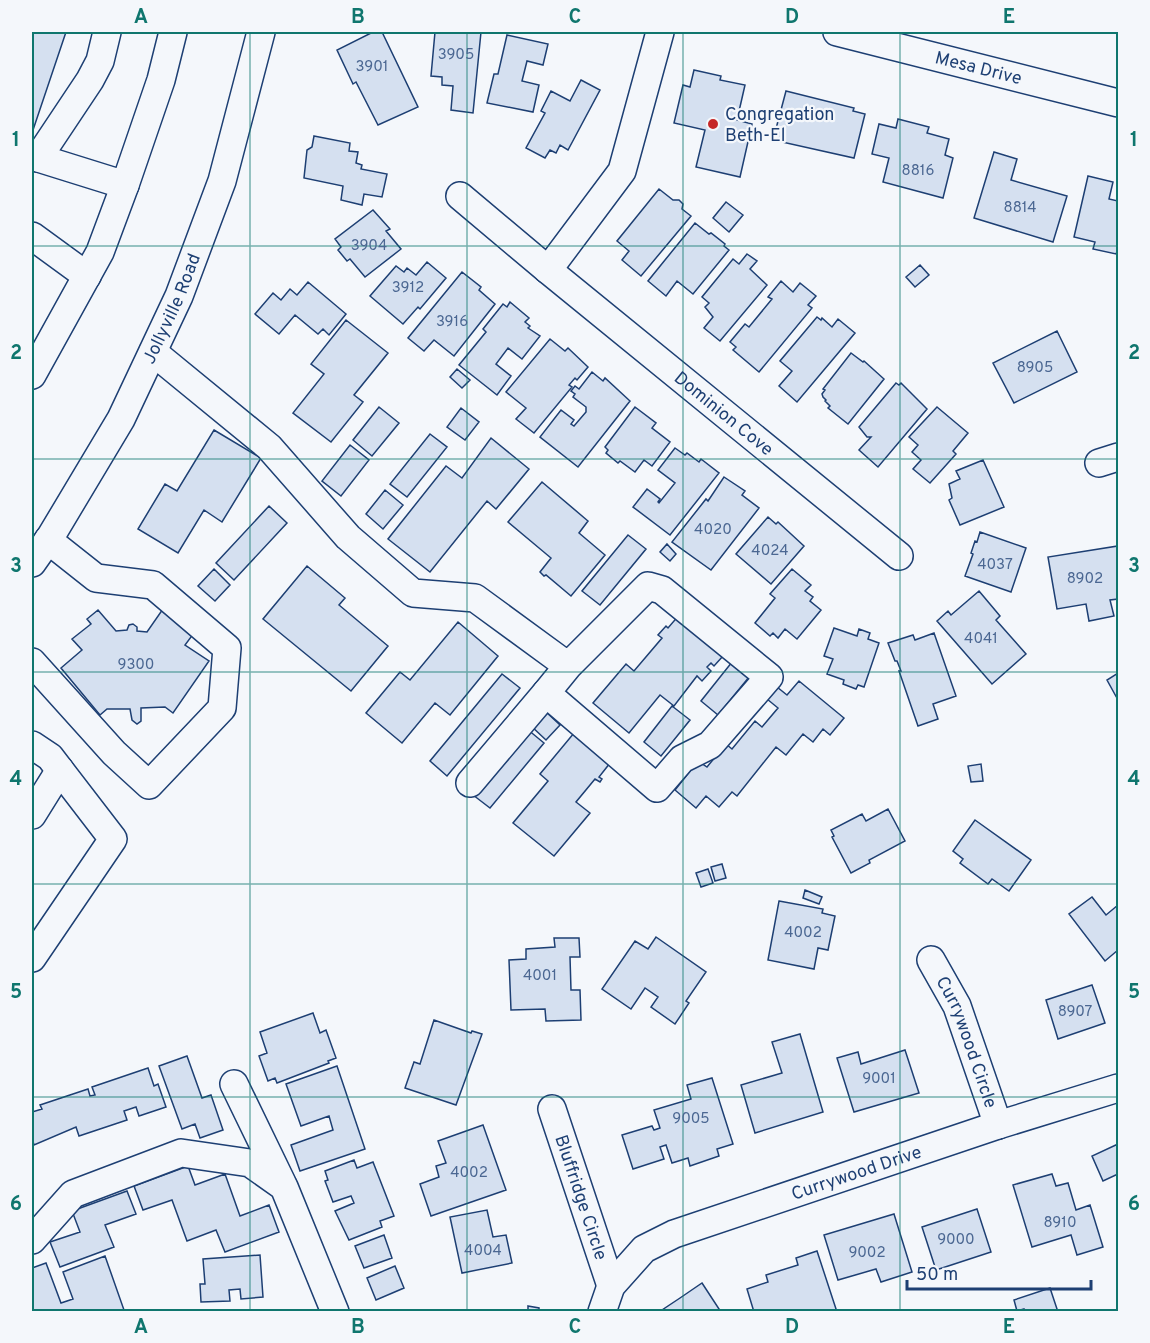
<svg xmlns="http://www.w3.org/2000/svg" width="1150" height="1343" viewBox="0 0 1150 1343" font-family="Overpass,sans-serif">
<rect width="100%" height="100%" fill="#f4f7fb"/>
<path fill="#d5e0f0" stroke="#1d3f73" stroke-width="1.5" d="M32,32H66L32,133Z
M373,32H382L418,107L378,125L356,82L353,84L337,50Z
M435,32H481L473,113L451,110L453,86L442,85V77L431,76Z
M507,35L548,44L543,65L527,61L522,81L539,85L533,112L487,103L494,74H498Z
M694,70L721,76L720,80L745,85L737,120L752,124L740,177L696,167L705,130L674,123L683,85L690,87Z
M581,80L600,90L568,150L560,145L556,153L550,150L545,158L526,148L545,113L541,111L551,91L570,101Z
M786,91L854,108L853,111L865,114L854,158L773,140Z
M898,119L929,127L927,133L949,139L945,155L953,158L943,198L883,182L889,158L872,154L879,124L896,128Z
M314,136L350,143L349,151L358,152L356,163L362,165L361,169L387,174L382,197L364,194L362,205L341,200L343,186L304,178L307,150L312,147Z
M994,152L1017,159L1011,180L1067,196L1053,242L974,218Z
M1088,176L1113,182L1109,199L1118,201V249L1116,254L1093,249L1095,242L1074,237Z
M659,189L673,200H679L683,204L682,209L691,216L641,276L622,260L629,251L617,241Z
M726,202L743,215L729,232L713,218Z
M373,210L390,229L386,231L401,249L365,277L350,259L347,261L338,250L341,247L335,239Z
M695,223L709,234L711,233L725,244L724,246L729,250L693,294L677,281L666,296L648,281Z
M747,254L757,261L750,269L767,285L720,341L704,328L713,317L705,307L709,303L702,297L733,259L739,264Z
M427,262L446,278L420,309L418,307L403,324L370,296L396,266L404,272L407,268L416,275Z
M920,265L929,275L915,287L906,277Z
M462,272L481,287L479,290L495,304L454,356L434,340L424,351L408,338Z
M781,281L793,292L800,283L816,296L808,305L812,308L759,372L733,350L736,347L730,342L745,324L749,327L772,299L768,297Z
M308,282L346,314L329,335L323,329L318,334L295,315L279,334L255,314L273,293L281,300L290,289L297,295Z
M510,302L529,318L525,322L530,326L528,328L540,336L522,359L508,348L496,364L511,376L497,395L459,365L486,332L483,329L503,304L507,307Z
M817,317L821,320L822,318L832,327L838,319L855,333L797,402L779,386L792,371L780,361Z
M346,320L388,353L354,395L363,402L331,442L293,413L324,374L311,364Z
M1057,331L1077,372L1014,403L993,363Z
M550,339L565,351L568,348L588,367L577,380L575,378L569,385L572,387L534,433L516,419L526,408L506,392Z
M851,353L863,362L864,361L884,379L848,424L828,408L830,406L825,401L826,400L823,397L822,394L825,390L823,389Z
M457,369L470,380L462,388L450,377Z
M592,372L603,381L605,378L630,401L578,467L540,437L561,410L574,420L571,424L574,426L586,412V407L573,397L575,394L571,391L575,386L579,389Z
M896,383L899,385L901,383L927,409L878,467L859,450L871,437H867L859,427Z
M379,407L399,423L372,456L353,440Z
M635,407L656,423L652,428L670,442L652,466L644,460L635,472L620,461L618,463L606,453L608,450L605,447Z
M937,407L968,433L953,451L956,454L930,483L913,469L921,460L912,452L918,445L909,437Z
M461,408L479,422L465,440L447,427Z
M214,430L261,458L222,522L204,510L178,553L138,529L165,484L177,491Z
M430,434L447,447L407,497L390,484Z
M491,438L529,469L496,509L487,501L430,572L388,539L446,466L462,478Z
M350,445L369,460L341,496L322,481Z
M675,448L685,455L687,453L699,462L701,459L719,473L670,535L633,507L647,489L660,499L658,502L659,503L675,483L658,470Z
M983,460L1004,507L960,525L949,500L952,498L949,484L960,479L956,471Z
M724,477L745,491L742,495L759,508L711,570L672,542L706,499L708,501Z
M542,482L588,521L579,533L605,555L571,596L546,575L544,576L540,572L551,558L508,522Z
M385,490L403,505L383,529L366,514Z
M269,506L287,523L234,580L216,563Z
M768,517L776,524L778,522L804,546L771,584L736,554Z
M980,532L1026,548L1011,592L965,576L973,554L971,553L975,541L977,542Z
M628,535L646,549L600,605L582,591Z
M667,544L676,554L670,561L660,552Z
M1118,546V599L1110,600L1114,616L1089,621L1086,604L1057,609L1048,557Z
M307,566L345,598L339,605L388,646L351,691L263,619Z
M214,569L230,585L215,601L198,586Z
M792,569L811,585L805,591L813,597L810,601L821,610L797,639L785,629L778,638L773,633L770,636L755,623L775,598L770,594Z
M979,591L1000,616L996,620L1026,654L992,684L937,621L948,611L951,615Z
M165,606L197,629L185,645L209,661L173,713L165,707L141,708V721L137,724L132,720L130,709H107L100,715L61,668L82,650L72,639L91,624L87,619L98,610L116,631L127,630L129,625L133,624L137,627V631L147,632Z
M680,614L723,656L714,666L711,663L707,667L711,671L702,681L697,676L674,706L660,695L629,733L593,703L626,664L634,671L662,638L658,635L666,626L668,628Z
M458,622L498,656L450,715L435,703L402,743L366,713L400,672L410,680Z
M834,628L857,636L859,629L870,633L868,639L879,643L864,687L858,685L856,689L843,684L844,680L827,674L833,659L824,656Z
M934,633L956,696L933,704L938,719L918,726L899,671H901L897,661H895L888,643L913,635L915,640Z
M736,657L754,671L718,715L701,701Z
M1118,673V700L1107,680Z
M502,674L520,688L447,776L430,761Z
M799,681L844,718L830,735L823,729L813,742L803,734L786,755L776,747L737,796L732,792L719,807L706,796L696,808L675,790L698,761L707,767L726,744L732,749L755,721L762,727L778,708L767,699L777,687L787,695Z
M672,706L690,720L661,756L644,742Z
M544,710L560,725L546,740L530,725Z
M527,729L544,743L490,808L473,795Z
M574,733L610,763L599,777L602,779L600,782L595,779L576,802L590,813L554,856L513,823L548,781L540,774Z
M981,764L983,781L971,782L968,766Z
M888,809L905,841L869,860L870,863L851,873L832,837L834,836L831,830L862,814L866,821Z
M975,820L1031,860L1009,891L992,879L988,884L960,863L963,859L953,851Z
M722,864L726,878L715,881L711,867Z
M708,869L713,883L701,887L696,873Z
M805,890L822,897L819,904L803,898Z
M1092,897L1106,915L1118,905V950L1105,961L1069,914Z
M779,901L823,909L822,913L835,916L828,950L818,948L814,969L768,960Z
M656,937L706,972L686,1001L689,1003L675,1024L651,1007L658,997L645,988L631,1009L602,989L635,941L648,949Z
M554,938H579L580,957H570L571,990H580L581,1020L546,1021L545,1009L511,1010L509,960L526,959V949L555,947Z
M1092,985L1105,1023L1058,1039L1046,1000Z
M313,1013L320,1033L326,1030L336,1058L328,1061L329,1063L277,1083L275,1078L268,1081L259,1056L267,1053L260,1032Z
M434,1020L471,1033L472,1031L482,1034L456,1105L405,1088L414,1062L420,1064Z
M800,1034L823,1112L755,1133L741,1085L782,1073L772,1042Z
M905,1050L919,1093L854,1112L837,1058L858,1052L861,1064Z
M187,1056L202,1098L211,1095L223,1130L200,1138L195,1124L182,1129L159,1066Z
M337,1066L365,1149L300,1171L291,1145L333,1130L329,1116L301,1126L286,1084Z
M148,1068L154,1086L158,1084L166,1107L139,1116L136,1107L124,1111L127,1120L79,1136L76,1127L34,1145L32,1138V1112L42,1109L40,1105L88,1089L90,1096L95,1095L92,1087Z
M712,1078L733,1144L717,1149L719,1156L690,1166L688,1158L672,1163L666,1145L660,1147L664,1159L633,1169L622,1135L652,1126L654,1130L660,1128L654,1110L691,1099L687,1085Z
M483,1125L506,1190L431,1216L420,1184L439,1177L436,1166L446,1163L438,1141Z
M1118,1144V1174L1103,1181L1092,1156Z
M354,1160L357,1168L373,1162L394,1216L380,1221L382,1227L349,1240L335,1211L354,1203L351,1196L333,1202L325,1181L328,1180L325,1171Z
M188,1166L195,1185L225,1174L240,1216L269,1205L279,1232L225,1252L216,1230L187,1241L172,1200L143,1210L134,1186Z
M1052,1174L1056,1186L1068,1183L1076,1210L1090,1205L1103,1247L1077,1255L1071,1235L1032,1247L1013,1185Z
M127,1191L136,1214L105,1225L114,1247L60,1267L50,1242L80,1232L72,1211Z
M977,1209L991,1252L936,1270L922,1227Z
M487,1210L493,1237L506,1235L512,1263L462,1273L450,1217Z
M894,1214L912,1272L881,1282L876,1269L838,1280L824,1235Z
M384,1235L392,1258L364,1268L355,1246Z
M817,1251L837,1312H754L747,1289L768,1282L766,1275L798,1265L796,1258Z
M260,1255L263,1297L241,1299L240,1289L229,1290L230,1301L201,1302L200,1284H205L203,1259Z
M105,1256L124,1310L120,1312H32V1268L46,1263L61,1303L73,1299L63,1272Z
M395,1266L404,1288L376,1300L367,1278Z
M702,1283L721,1312H659L680,1298Z
M1050,1288L1058,1312H1025L1024,1309L1017,1311L1014,1300Z
M528,1306L539,1308V1312H528Z"/>
<g fill="none" stroke-linecap="round" stroke-linejoin="round">
<defs>
<g id="minor">
<path id="s1" d="M837,32L1118,103"/>
<path d="M32,156L125,185L161,80L173,32"/>
<path d="M38,158L90,80L100,61L107,32"/>
<path id="s2" d="M460,196L548,270L899,556"/>
<path d="M32,236L87,276"/>
<path d="M548,270L622,171L660,32"/>
<path d="M153,352L269,447L348,537L413,593L475,598L568,666L648,586L662,590L769,677L710,745L682,759L657,788L546,693L568,666"/>
<path d="M32,375L100,252L125,185"/>
<path d="M1099,463L1118,457"/>
<path id="s3" d="M32,563L51,536L121,419L179,296L222,181L261,32"/>
<path d="M32,662L114,753L149,785L222,708L227,648L153,585L96,578L48,540"/>
<path d="M32,745L50,757L113,839L32,958"/>
<path d="M470,783L546,693"/>
<path d="M32,815L60,770"/>
<path id="s4" d="M931,960L957,1006L998,1125"/>
<path d="M234,1084L282,1183"/>
<path id="s5" d="M552,1109L611,1286"/>
<path d="M32,1240L73,1194L181,1153L250,1163L284,1187L335,1312"/>
<path id="s6" d="M602,1312L611,1286L644,1249L674,1234L998,1125L1118,1088"/>
</g>
</defs>
<use href="#minor" stroke="#1d3f73" stroke-width="30"/>
<use href="#minor" stroke="#f4f7fb" stroke-width="27"/>
</g>
<path fill="none" stroke="#0f766e" stroke-width="1.5" stroke-opacity="0.55" d="M250,32V1312M467,32V1312M683,32V1312M900,32V1312M32,246H1118M32,459H1118M32,672H1118M32,884H1118M32,1097H1118"/>
<circle fill="#c62828" stroke="#f4f7fb" stroke-width="2" cx="713" cy="124" r="6"/>
<g text-anchor="middle" stroke-width="4.5" stroke-linejoin="round" paint-order="stroke">
<g font-size="15" fill="#4b6792">
<text x="456" y="59">3905</text>
<text x="372" y="71">3901</text>
<text x="918" y="175">8816</text>
<text x="1020" y="212">8814</text>
<text x="369" y="250">3904</text>
<text x="408" y="292">3912</text>
<text x="452" y="326">3916</text>
<text x="1035" y="372">8905</text>
<text x="713" y="534">4020</text>
<text x="770" y="555">4024</text>
<text x="995" y="569">4037</text>
<text x="1085" y="583">8902</text>
<text x="981" y="643">4041</text>
<text x="136" y="669">9300</text>
<text x="803" y="937">4002</text>
<text x="540" y="980">4001</text>
<text x="1075" y="1016">8907</text>
<text x="879" y="1083">9001</text>
<text x="691" y="1123">9005</text>
<text x="469" y="1177">4002</text>
<text x="1060" y="1227">8910</text>
<text x="956" y="1244">9000</text>
<text x="483" y="1255">4004</text>
<text x="867" y="1257">9002</text>
</g>
<g font-size="18" fill="#1d3f73" stroke="#f4f7fb">
<text dy="6" stroke="none"><textPath href="#s1" startOffset="146">Mesa Drive</textPath></text>
<text dy="6" stroke="none"><textPath href="#s3" startOffset="291">Jollyville Road</textPath></text>
<text dy="6" stroke="none"><textPath href="#s2" startOffset="342">Dominion Cove</textPath></text>
<text dy="6" stroke="none"><textPath href="#s4" startOffset="90">Currywood Circle</textPath></text>
<text dy="6" stroke="none"><textPath href="#s6" startOffset="303">Currywood Drive</textPath></text>
<text dy="6" stroke="none"><textPath href="#s5" startOffset="93">Bluffridge Circle</textPath></text>
</g>
<g font-size="18" fill="#1d3f73" stroke="#f4f7fb" text-anchor="start">
<text x="725" y="120">Congregation<tspan x="725" dy="21">Beth-El</tspan></text>
</g>
</g>
<rect width="1150" height="1343" fill="none" stroke="#f4f7fb" stroke-width="66"/>
<path d="M907 1280v9h184v-9" fill="none" stroke="#1d3f73" stroke-width="3"/>
<text x="916" y="1280" font-size="18" fill="#1d3f73" stroke="#f4f7fb" stroke-width="4.5" paint-order="stroke">50 m</text>
<rect x="33" y="33" width="1084" height="1277" fill="none" stroke="#0f766e" stroke-width="2"/>
<g font-size="20" text-anchor="middle" font-weight="bold" fill="#0f766e">
<text x="141" y="23">A</text>
<text x="358" y="23">B</text>
<text x="575" y="23">C</text>
<text x="792" y="23">D</text>
<text x="1009" y="23">E</text>
<text x="16" y="146">1</text>
<text x="1134" y="146">1</text>
<text x="16" y="359">2</text>
<text x="1134" y="359">2</text>
<text x="16" y="572">3</text>
<text x="1134" y="572">3</text>
<text x="16" y="785">4</text>
<text x="1134" y="785">4</text>
<text x="16" y="998">5</text>
<text x="1134" y="998">5</text>
<text x="16" y="1210">6</text>
<text x="1134" y="1210">6</text>
<text x="141" y="1333">A</text>
<text x="358" y="1333">B</text>
<text x="575" y="1333">C</text>
<text x="792" y="1333">D</text>
<text x="1009" y="1333">E</text>
</g>
</svg>
